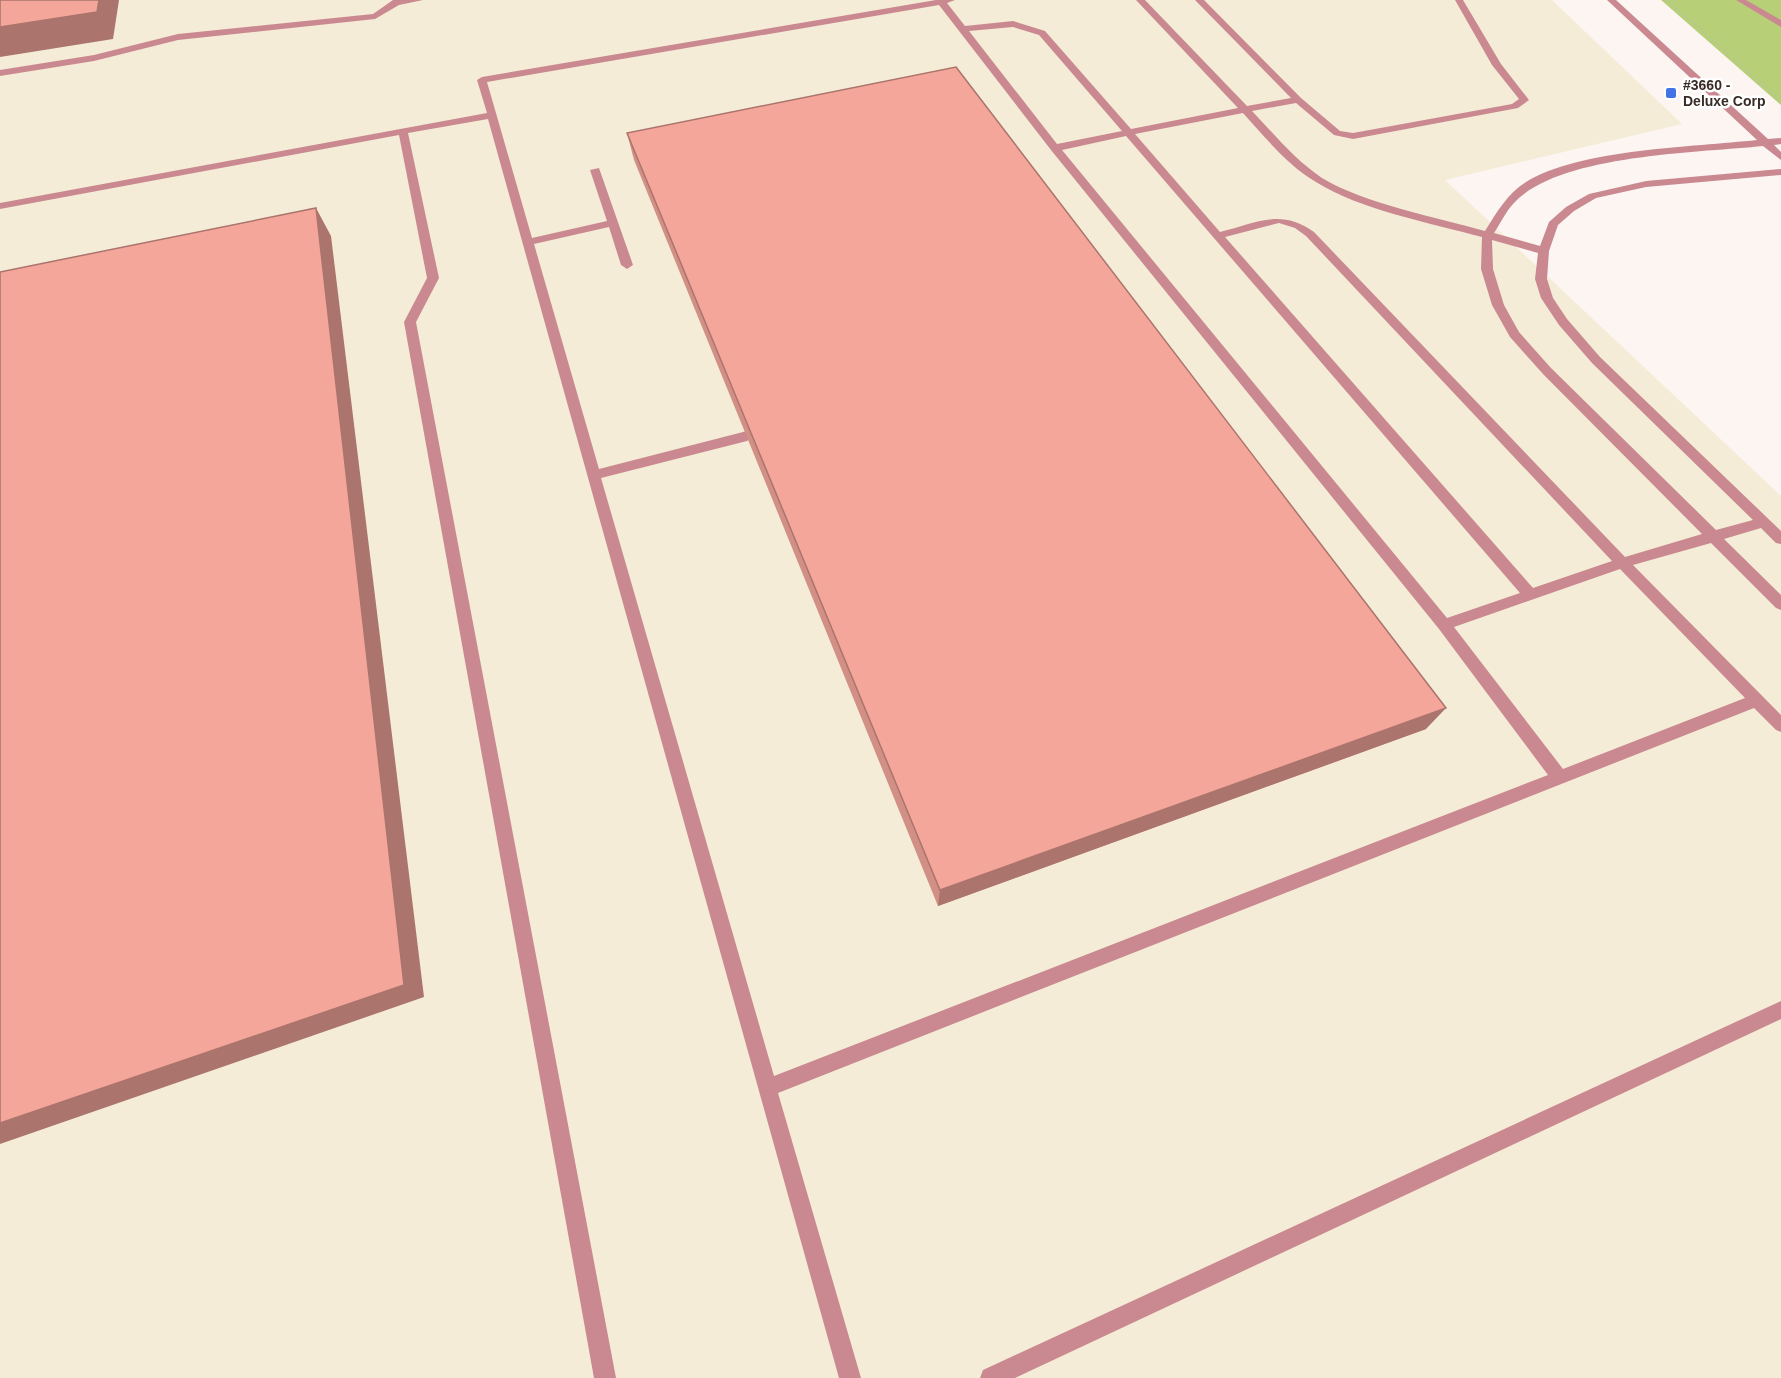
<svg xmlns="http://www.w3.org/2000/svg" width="1781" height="1378" viewBox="0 0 1781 1378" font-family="Arial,sans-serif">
<rect width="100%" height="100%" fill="#fcf5f2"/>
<path fill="#f4ecd6" d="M0,0H1552L1682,124L1445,180L1781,496V1378H0Z"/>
<path fill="#b7d078" d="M1661,0H1781V105Z"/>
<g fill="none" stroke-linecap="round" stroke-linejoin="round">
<path stroke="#bfb7b3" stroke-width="2" stroke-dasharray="1 3" stroke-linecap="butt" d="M1667,0L1781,101"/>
<path fill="#ca8990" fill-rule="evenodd" d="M393,0H423L399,5L375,19L178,40L94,61L0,76V70L94,55L178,34L373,14Z
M936,0H955L947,3L965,26L1013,21L1045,31L1131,129L1238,108L1136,0H1145L1247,106L1291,98L1195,0H1204L1301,98L1340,131L1353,133L1512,104L1519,99L1492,65L1455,0H1463L1501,64L1529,100L1518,108L1353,139L1334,135L1296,103L1252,111C1274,134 1295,160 1322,178C1365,204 1436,217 1485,231C1497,212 1507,194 1526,182C1579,149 1694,147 1757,140L1607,0H1616L1768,139L1781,138V144L1774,145L1781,152V160L1763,146C1698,153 1559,154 1514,203C1506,211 1500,224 1494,233L1540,246L1549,222L1566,207L1589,194L1646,181L1781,169V175L1646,187L1596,198L1574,211L1558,225L1549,251L1547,279L1553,298L1567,319L1600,357L1781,531V544L1776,543L1761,528L1724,539L1781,595V610L1776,608L1711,543L1633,565L1781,715V732L1776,730L1754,708L778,1093L861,1378H839L488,119L408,133L439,278L416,322L616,1378H594L404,322L427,278L399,135L0,209V203L487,113L477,80L482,77ZM939,5L1051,150L1439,629L1548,775L774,1076L601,478L747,441L753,436L747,431L599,469L534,244L609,227L621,265L627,269L633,265L599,168L590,170L607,221L532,238L487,82ZM1013,27L1039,35L1122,131L1057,144L969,31ZM1243,113C1265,137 1287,165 1316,182C1360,210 1431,223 1482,237L1481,269L1492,305L1510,337L1543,374L1702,534L1625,557L1314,232C1281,208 1256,223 1220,232L1135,134ZM1126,136L1520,593L1447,618L1062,150ZM1279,223L1295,228L1306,236L1612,561L1533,588L1225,237ZM1492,240L1538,253L1535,279L1541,298L1559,325L1592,363L1753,520L1716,530L1551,368L1519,332L1504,305L1493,269ZM1620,569L1745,698L1563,769L1454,627Z
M1736,0H1746L1781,20V27Z
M1781,1001V1019L1015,1378H980L983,1370Z"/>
</g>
<path fill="#d28f85" d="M627,133L1426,729L938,906L634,160Z"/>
<path fill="#ab746c" d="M99,0H119L113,39L0,57V27Z
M316,208L331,236L424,997L0,1144V1123Z
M1446,708L1426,729L938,906L940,890Z"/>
<path fill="#f4a69b" stroke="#ab746c" stroke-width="1.5" d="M0,0H99L97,12L0,27Z
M956,67L1446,708L940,890L627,133Z
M316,208L404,985L0,1123V272Z"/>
<rect fill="#4374e5" stroke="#fff" stroke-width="2" x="1665" y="87" width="12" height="12" rx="3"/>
<g text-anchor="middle" stroke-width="5" stroke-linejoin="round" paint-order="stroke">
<g font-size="14" font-weight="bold" fill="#382b26" stroke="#fff" text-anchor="start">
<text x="1683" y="90">#3660 -<tspan x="1683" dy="16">Deluxe Corp</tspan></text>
</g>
</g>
</svg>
